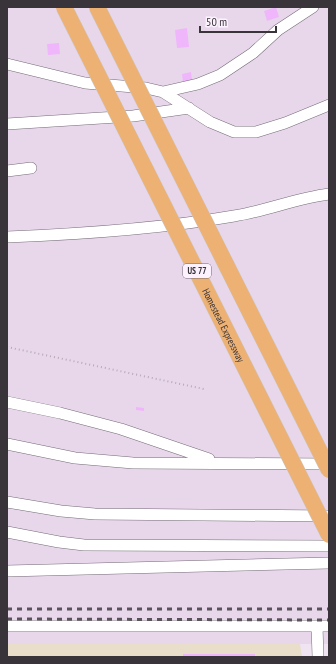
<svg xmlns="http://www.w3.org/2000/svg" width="336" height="664" viewBox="0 0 336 664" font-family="'PT Sans Narrow',sans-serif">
<rect width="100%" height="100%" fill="#f0e4f2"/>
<path fill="#e8d7eb" d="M7,7H329V644H7Z"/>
<path fill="#e8dec9" d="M7,644H300L302,657H7Z"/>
<path fill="#f0b6fb" d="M276,7L279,17L267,21L264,11Z
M187,28L189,47L177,48L175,30Z
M59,43L60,54L48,55L47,44Z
M191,72L192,80L183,82L182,74Z
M136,407L144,408V411L136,410Z
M183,654H255V657H183Z"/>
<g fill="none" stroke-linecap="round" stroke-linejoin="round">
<defs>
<path id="minor" d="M7,64L85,83L146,88L163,92L210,122L234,132H256L285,123L329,105
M163,92L198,84L220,75L253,53L278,30L313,7
M7,124L133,116L189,108
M7,171L31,168
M7,237C83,234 159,229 234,216C266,211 297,198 329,194
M7,402L60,413L121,429L209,459
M7,444L75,458L133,463L329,464
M7,502L61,511L95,514L329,516
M7,532L59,542L84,545L329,546
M7,571L329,563
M7,626H329
M317,626L318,657"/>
</defs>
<use href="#minor" stroke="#756b77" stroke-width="12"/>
<path stroke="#b4aab5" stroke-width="2" stroke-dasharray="1 3" stroke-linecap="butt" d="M7,347L204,389"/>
<use href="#minor" stroke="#fff" stroke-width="11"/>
<path stroke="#59525a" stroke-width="3" stroke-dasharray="5 5" stroke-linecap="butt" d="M7,609H329
M7,619L329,620"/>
<defs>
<g id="highway-bridge">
<path id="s1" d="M64,7L329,535"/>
<path d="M97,7L329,470"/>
</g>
</defs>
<use href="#highway-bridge" stroke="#cccacc" stroke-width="17" stroke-linecap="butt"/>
<use href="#highway-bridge" stroke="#ecb173" stroke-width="16"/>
</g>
<g text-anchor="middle" stroke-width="3" stroke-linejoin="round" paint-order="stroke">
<rect fill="#fcf2fe" stroke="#746d75" stroke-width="1" x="183" y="264" width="28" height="14" rx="3"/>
<g font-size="9" font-weight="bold" fill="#39343a">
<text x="197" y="274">US 77</text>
</g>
<g font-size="10" fill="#39343a" stroke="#fcf2fe">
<text dy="4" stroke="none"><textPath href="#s1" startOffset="356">Homestead Expressway</textPath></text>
</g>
</g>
<rect width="336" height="664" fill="none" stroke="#39343a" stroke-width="16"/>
<path d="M200 26v6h76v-6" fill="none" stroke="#39343a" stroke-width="2"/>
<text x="206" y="26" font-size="12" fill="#39343a" stroke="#fcf2fe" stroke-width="3" paint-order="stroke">50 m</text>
</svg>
